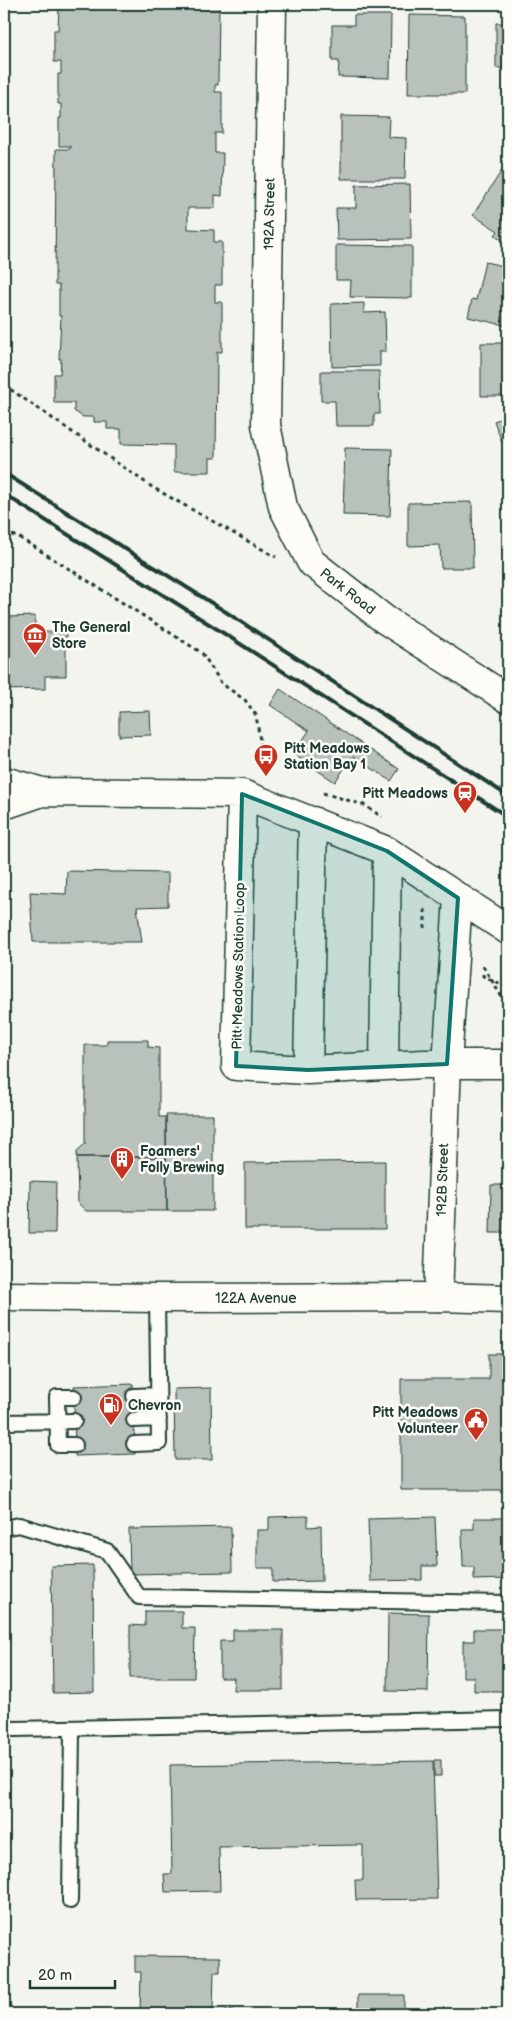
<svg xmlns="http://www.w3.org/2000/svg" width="512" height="2018" viewBox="0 0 512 2018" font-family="'Balsamiq Sans',sans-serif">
<rect width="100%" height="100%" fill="#f4f4ef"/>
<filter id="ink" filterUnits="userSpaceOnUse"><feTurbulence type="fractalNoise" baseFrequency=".02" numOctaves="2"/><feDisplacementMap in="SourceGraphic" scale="10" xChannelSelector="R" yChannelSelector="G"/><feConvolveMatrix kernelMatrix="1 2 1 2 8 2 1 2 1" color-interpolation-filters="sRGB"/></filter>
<g filter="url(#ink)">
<path fill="#b9c1bb" stroke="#1f3d34" d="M59,4H219L218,85H215V92H222V133H215V153H223L222,196L215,195V208H188V229L214,230V242H222V285H215V302H222V352H217L216,458H210V472H174V445L121,444V429H107V422H94V417H83L74,411V403H54V374H60L61,359H59L61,316H59V285H55L56,149H70V146H59V118H61V104H58V74H61V62H54V30H58Z
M354,15H391L390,78L338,77L339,61H332V25H354Z
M409,15L465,16V94H408Z
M496,23H508V68H496Z
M341,116L389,117L388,137L406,138L405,179H341Z
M508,161V244L495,235L498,231L473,215Z
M410,184L411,239L337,240L336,208H356V185Z
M336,245L412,246V298L350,297L351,280H336Z
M485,262L508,267V326L468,317L472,299L476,300Z
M364,303V313L385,312L386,351H380V366L332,367L331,304Z
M481,343H508V396H481Z
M321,371H379L380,414H374V426H336L335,401H321Z
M508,416V442L503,445L494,421Z
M345,448L392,449L390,516L343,515Z
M472,502L473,568H441L440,545L408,546V503Z
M505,576H508V616H504Z
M35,616V632H66V676H45V689L4,690V636H7V617Z
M280,689L399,769L391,781L353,756L335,782L293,754L309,731L270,705Z
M150,711L151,735L119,736V712Z
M67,871L168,873V906L137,907L142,942H33L30,892L66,894Z
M107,1040H148V1047L159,1048V1117H166V1157H77V1151L85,1144V1045H107Z
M166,1115H213V1211H167Z
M77,1157H166L167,1211H86L78,1203Z
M385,1161V1229H245V1163Z
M30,1181L56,1182L55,1233H29Z
M491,1185H508V1233H490Z
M489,1354H508V1490H401V1379H489Z
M133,1384L135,1454L75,1456L74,1386Z
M211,1388L212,1460H175L174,1389Z
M308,1516V1527L321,1526L322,1581L273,1582V1568H257V1530H269V1517Z
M435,1517L437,1566H422V1580L370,1581L368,1519Z
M474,1518H508V1579L474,1580V1567H463L462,1529H474Z
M231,1527L232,1572L130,1574L129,1529Z
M93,1565L94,1692L53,1693L51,1566Z
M145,1611H182V1628H195L194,1678H130V1625L145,1626Z
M388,1613L429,1614L428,1692L387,1691Z
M474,1629H508V1691H474V1677H463V1641H474Z
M233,1630H283V1690H233L234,1678H220V1641H233Z
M434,1760H441V1776H434Z
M433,1761L437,1899L356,1900L355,1880H363V1845L219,1847L220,1891L165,1892L164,1874H172L170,1765Z
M135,1956L220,1957V1972H214L213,2011L358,2012V1995H404V2014H140L141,1972H135Z"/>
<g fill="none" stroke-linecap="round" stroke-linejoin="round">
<defs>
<path id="service" d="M134,1396L158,1395
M74,1397H57L58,1445H75
M134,1420L159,1419
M4,1422L74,1421
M134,1444L159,1443L157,1298
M4,1528L19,1525L107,1551L139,1597L508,1603
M4,1727L14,1729L508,1719
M70,1901L72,1728"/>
<path id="minor" d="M4,781L42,792L242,794L387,851L508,930
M242,794L236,1066L308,1070L424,1064H508
M4,805L42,792
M384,1065L387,851
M308,1070L313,821
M438,1297L447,1064L458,898"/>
<path id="tertiary" d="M272,4L266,425L283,507L311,562L384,619L508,699
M4,1296L157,1298L438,1297L508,1299"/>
</defs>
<use href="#service" stroke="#1f3d34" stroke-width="18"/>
<use href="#minor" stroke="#1f3d34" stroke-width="31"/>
<use href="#tertiary" stroke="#1f3d34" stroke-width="31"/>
<path stroke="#1f3d34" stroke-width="3" stroke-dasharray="4 4" stroke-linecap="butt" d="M4,385L152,487L276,557
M4,534L17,536L202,653L222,684L245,700L256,715L265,773
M323,793L364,805L382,817
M425,909V928
M483,966L508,1007
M483,974V976L508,987"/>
<use href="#service" stroke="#fdfcf7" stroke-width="14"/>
<use href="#minor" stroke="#fdfcf7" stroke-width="28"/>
<use href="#tertiary" stroke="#fdfcf7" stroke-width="28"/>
<path stroke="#1f3d34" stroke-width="4" d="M4,473L226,612L508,796
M4,494L228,636L508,817"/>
</g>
</g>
<path fill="#0f766e" fill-opacity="0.2" stroke="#0f766e" stroke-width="4" stroke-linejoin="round" d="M242,794L387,851L458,898L447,1064L308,1070L236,1066Z"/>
<defs>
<symbol id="museum-pin" viewBox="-11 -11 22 30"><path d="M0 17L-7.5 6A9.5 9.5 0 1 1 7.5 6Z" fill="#c8321e" stroke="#fdfcf7"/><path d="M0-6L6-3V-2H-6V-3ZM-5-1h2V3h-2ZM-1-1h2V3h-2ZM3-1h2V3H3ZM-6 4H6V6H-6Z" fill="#fff"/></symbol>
<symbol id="bus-pin" viewBox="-11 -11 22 30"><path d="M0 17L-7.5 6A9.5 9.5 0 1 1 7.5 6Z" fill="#c8321e" stroke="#fdfcf7"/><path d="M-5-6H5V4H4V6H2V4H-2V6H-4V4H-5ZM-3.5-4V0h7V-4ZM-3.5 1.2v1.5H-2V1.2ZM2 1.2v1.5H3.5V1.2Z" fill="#fff"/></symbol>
<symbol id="station-pin" viewBox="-11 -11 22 30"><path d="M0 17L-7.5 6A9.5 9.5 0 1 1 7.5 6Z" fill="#c8321e" stroke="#fdfcf7"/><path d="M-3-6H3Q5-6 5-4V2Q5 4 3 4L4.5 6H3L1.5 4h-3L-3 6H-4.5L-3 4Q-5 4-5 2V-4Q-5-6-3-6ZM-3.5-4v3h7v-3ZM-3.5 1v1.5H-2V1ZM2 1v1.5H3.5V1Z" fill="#fff"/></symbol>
<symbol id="building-pin" viewBox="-11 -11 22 30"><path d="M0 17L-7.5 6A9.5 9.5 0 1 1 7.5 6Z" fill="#c8321e" stroke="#fdfcf7"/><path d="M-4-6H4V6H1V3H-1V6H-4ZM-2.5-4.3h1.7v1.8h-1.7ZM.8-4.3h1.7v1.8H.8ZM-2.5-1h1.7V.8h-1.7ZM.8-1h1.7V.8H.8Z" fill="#fff"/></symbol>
<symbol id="fuel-pin" viewBox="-11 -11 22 30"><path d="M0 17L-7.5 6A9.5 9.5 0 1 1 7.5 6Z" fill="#c8321e" stroke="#fdfcf7"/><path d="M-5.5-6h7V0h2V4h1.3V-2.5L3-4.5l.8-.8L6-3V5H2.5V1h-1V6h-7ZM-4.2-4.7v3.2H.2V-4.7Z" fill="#fff"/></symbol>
<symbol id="civic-pin" viewBox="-11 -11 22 30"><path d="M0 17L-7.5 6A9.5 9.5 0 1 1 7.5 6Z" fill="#c8321e" stroke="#fdfcf7"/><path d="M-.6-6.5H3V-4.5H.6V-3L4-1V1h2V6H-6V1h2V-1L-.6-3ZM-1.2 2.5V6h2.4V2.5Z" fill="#fff"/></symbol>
</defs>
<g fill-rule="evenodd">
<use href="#museum-pin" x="21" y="621" width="28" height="38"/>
<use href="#bus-pin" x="252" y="742" width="28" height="38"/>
<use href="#station-pin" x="451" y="779" width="28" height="38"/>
<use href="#building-pin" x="108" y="1145" width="28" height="38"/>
<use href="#fuel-pin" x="97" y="1391" width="28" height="38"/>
<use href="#civic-pin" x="462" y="1406" width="28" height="38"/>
</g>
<g text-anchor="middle" stroke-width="5" stroke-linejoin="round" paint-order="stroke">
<g font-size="14" fill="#1f3d34" stroke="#fdfcf7">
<text transform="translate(269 214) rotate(-89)" y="5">192A Street</text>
<text transform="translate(348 591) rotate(38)" y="5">Park Road</text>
<text transform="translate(238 966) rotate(-89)" y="5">Pitt Meadows Station Loop</text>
<text transform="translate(442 1180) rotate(-88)" y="5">192B Street</text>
<text x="256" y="1303">122A Avenue</text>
</g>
<g font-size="14" font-weight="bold" fill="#1f3d34" stroke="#fdfcf7" text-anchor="start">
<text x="52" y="632">The General<tspan x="52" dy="16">Store</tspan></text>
<text x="284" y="753">Pitt Meadows<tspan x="284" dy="16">Station Bay 1</tspan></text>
<text x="448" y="798" text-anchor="end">Pitt Meadows</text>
<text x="140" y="1156">Foamers'<tspan x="140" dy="16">Folly Brewing</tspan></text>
<text x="128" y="1410">Chevron</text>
<text x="458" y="1417" text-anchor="end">Pitt Meadows<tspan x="458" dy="16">Volunteer</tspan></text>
</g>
</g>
<rect width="512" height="2018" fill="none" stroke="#fdfcf7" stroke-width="20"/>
<rect x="10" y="10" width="492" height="1998" fill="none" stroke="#1f3d34" stroke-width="2" filter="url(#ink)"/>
<path d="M30 1980v8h85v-8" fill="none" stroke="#1f3d34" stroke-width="2.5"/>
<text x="38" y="1980" font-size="15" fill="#1f3d34" stroke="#fdfcf7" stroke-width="4" paint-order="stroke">20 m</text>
</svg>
